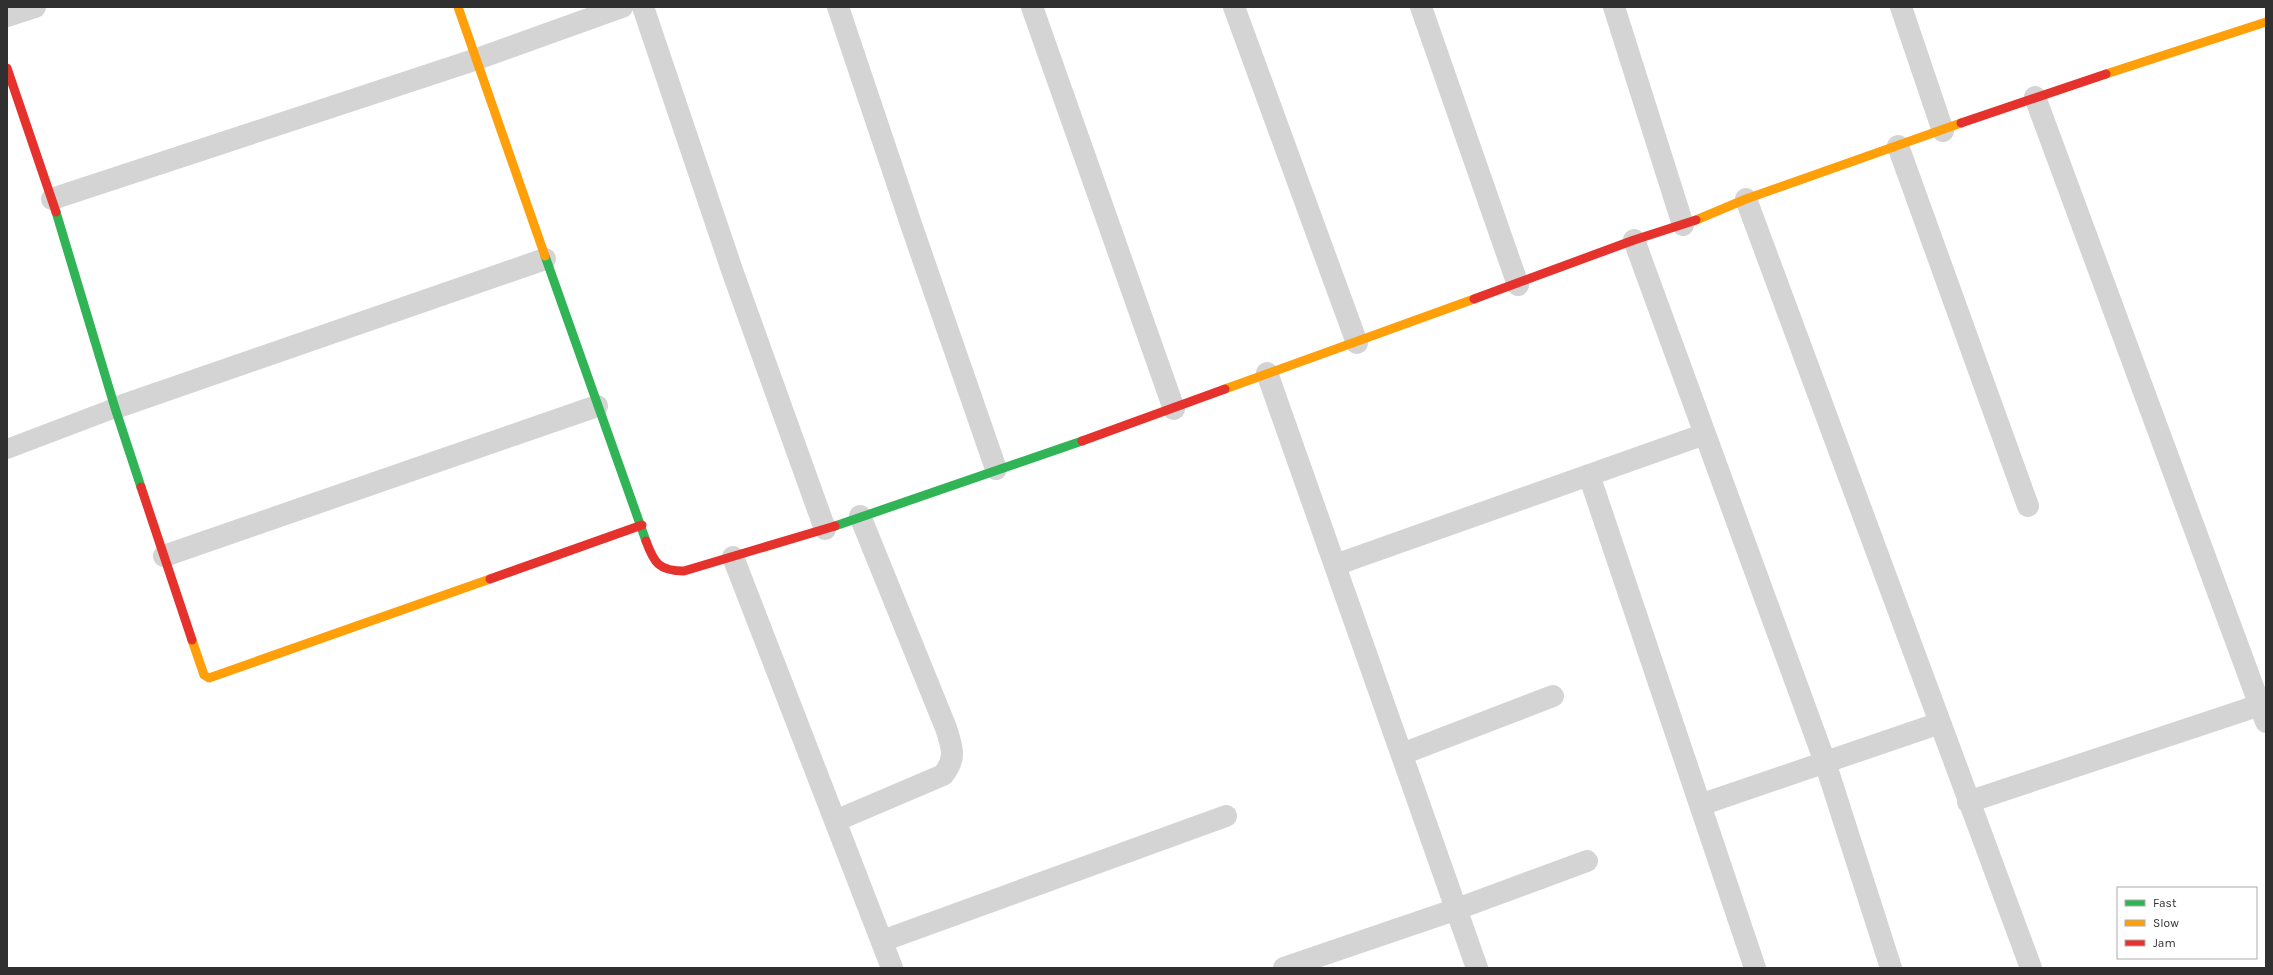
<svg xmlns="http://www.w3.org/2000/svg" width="2273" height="975" viewBox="0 0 2273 975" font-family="Karla,sans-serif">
<rect width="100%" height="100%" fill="#fff"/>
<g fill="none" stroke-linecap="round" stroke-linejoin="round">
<path stroke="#d4d4d4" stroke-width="20" d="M7,449L115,408"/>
<path stroke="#d4d4d4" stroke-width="22" d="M643,7L733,273L825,529
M838,7L913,230L996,469
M1032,7L1174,409
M1234,7L1357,343
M1421,7L1518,285
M1614,7L1683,225
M1901,7L1943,131
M7,16L35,7
M2035,97L2266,722
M1898,146L2028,506
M52,199L477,59L622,7
M1746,199L2031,968
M1634,240L1825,762L1891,968
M1267,373L1477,968
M115,408L545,259
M1589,475L1755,968
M164,556L597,406
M733,557L892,968
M1335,565L1705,434
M1402,754L1553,696
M1968,802L2266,703
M1700,805L1940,723
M835,821L943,775C957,758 952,747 946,728L860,516
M882,941L1226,816
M1284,968L1457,909L1587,861"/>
<path stroke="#30b455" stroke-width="9" d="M56,212L115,408L141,487
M545,256L646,541
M835,526L1082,441"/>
<path stroke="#ff9f0a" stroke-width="9" d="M458,7L545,256
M2106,74L2266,22
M1696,220L1746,199L1961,123
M1225,389L1474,299
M192,640L204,675L209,678L490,579"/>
<path stroke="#e5322d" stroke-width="9" d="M7,68L56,212
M1961,123L2106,74
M1474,299L1634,240L1696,220
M1082,441L1225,389
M141,487L192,640
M646,541C654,563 659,571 684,571L835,526
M490,579L642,525"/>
</g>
<rect width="2273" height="975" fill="none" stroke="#303030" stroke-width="16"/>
<rect x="2117" y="887" width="140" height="72" fill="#ffffff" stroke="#acacac"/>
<rect x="2125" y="900" width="20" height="6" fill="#30b455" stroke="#acacac"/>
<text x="2153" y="907" font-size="12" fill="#303030">Fast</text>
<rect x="2125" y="920" width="20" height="6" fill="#ff9f0a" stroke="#acacac"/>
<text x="2153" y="927" font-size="12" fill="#303030">Slow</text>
<rect x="2125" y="940" width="20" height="6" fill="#e5322d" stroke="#acacac"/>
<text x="2153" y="947" font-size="12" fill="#303030">Jam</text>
</svg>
